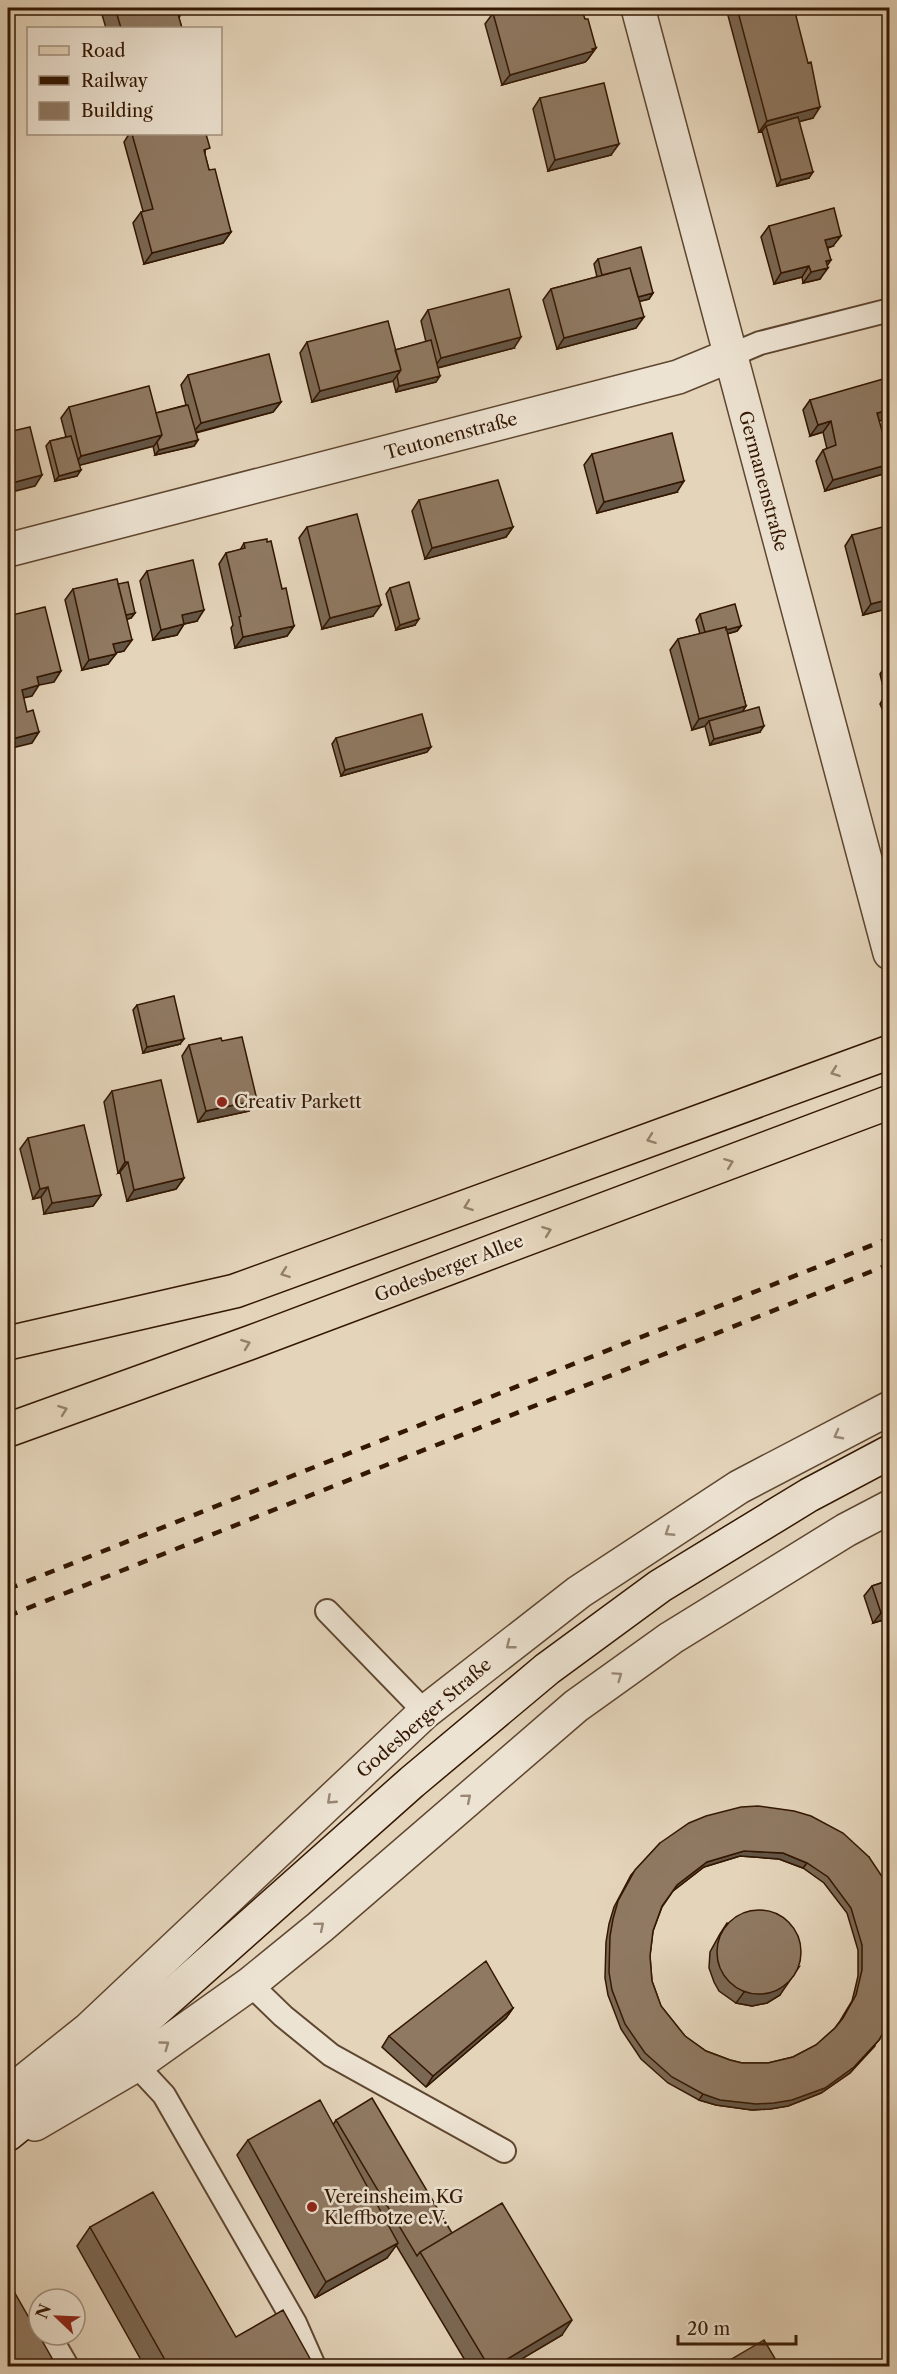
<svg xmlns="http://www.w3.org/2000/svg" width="897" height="2374" viewBox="0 0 897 2374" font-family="'Libre Caslon Text',serif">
<rect width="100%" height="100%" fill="#e4d4ba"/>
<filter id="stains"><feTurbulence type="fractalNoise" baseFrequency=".00333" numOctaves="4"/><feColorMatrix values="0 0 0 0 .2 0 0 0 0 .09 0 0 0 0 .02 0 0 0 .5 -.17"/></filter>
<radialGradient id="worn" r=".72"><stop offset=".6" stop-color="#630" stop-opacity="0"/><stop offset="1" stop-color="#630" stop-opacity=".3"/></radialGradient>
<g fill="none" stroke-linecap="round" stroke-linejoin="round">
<defs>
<path id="service" d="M729,356L760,343L890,310
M327,1611L425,1712
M250,1984L283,2016L331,2055L504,2151
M136,2065L164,2095L295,2323L314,2366
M49,2335L67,2366"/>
<path id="minor" d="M638,8L890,953
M8,550L678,377L729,356"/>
<path id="tertiary" d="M8,2094L89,2029L425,1712L579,1592L739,1487L890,1408
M35,2124L136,2065L250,1984L320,1927L576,1706L671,1638L846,1530L890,1507"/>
<path id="secondary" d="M8,2134L107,2053L412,1782L547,1669L660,1586L809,1495L890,1452"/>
<path id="primary" d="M8,1343L235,1291L890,1052
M8,1430L249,1343L890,1102"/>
</defs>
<use href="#service" stroke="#5f4630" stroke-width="26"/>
<use href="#minor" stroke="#5f4630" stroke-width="36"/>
<use href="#tertiary" stroke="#5f4630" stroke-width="36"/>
<use href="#secondary" stroke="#331702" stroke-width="36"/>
<use href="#primary" stroke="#331702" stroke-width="36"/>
<use href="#service" stroke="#ede3d2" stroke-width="22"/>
<use href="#minor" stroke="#ede3d2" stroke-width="33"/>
<use href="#tertiary" stroke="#ede3d2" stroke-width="33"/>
<use href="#secondary" stroke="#ede3d2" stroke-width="33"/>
<use href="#primary" stroke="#e4d4ba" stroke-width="33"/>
<path stroke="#331702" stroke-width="4.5" stroke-dasharray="10 10" stroke-linecap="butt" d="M8,1589L890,1238
M8,1616L890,1264"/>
</g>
<path fill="#7b6854" stroke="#331702" stroke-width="1.5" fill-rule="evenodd" d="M100,8H182L179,19L182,28H106Z
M318,8H337L320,13Z
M726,8H794L813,118L799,121L809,178L777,186L762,131L759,132Z
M493,13L585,19L596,48L588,59L585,62L502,85L485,24Z
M540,98L611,155L548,171L533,109Z
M129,134H206L205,155L209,170L231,232L223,243L144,264L133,223L141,212L143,211L124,142Z
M769,226L833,246L828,248L827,266L820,279L803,283L802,277L774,284L761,237Z
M598,259L653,293L649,299L639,301L636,328L557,349L543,300L551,289L597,277L594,264Z
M428,310L514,348L438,368L436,382L396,392L393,381L312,402L300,353L307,342L395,350L426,342L421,321Z
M188,375L281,402L273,412L196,433L198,440L194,446L155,455L153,446L79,465L77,476L55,481L46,446L50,441L66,437L61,418L69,407L156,413L186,405L181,385Z
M810,400L879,421L883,474L825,491L816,461L823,450L827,449L823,432L810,436L803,410Z
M592,454L677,492L597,513L584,465Z
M419,500L513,527L506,537L425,559L412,511Z
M307,527L373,616L322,629L299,538Z
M852,535L890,608L863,615L845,546Z
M267,542L294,626L287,636L235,648L231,628L233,625L219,564L226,553L240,550L244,543Z
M147,571L197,621L184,624L177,635L153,640L140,581Z
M118,584L135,613L131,618L127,619L124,651L115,653L108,664L82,670L65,600L73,589Z
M390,588L415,625L396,630L386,594Z
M700,614L741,626L737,631L727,634L746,706L742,712L760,732L710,745L705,726L692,730L670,650L678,639L700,634L696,620Z
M890,663V716L884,713L880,704L885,695L880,674L887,664Z
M336,738L427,752L341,776L332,744Z
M137,1005L180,1044L143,1053L133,1010Z
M222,1041L249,1111L198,1122L182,1056L189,1045Z
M112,1091L184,1178L176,1189L127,1201L120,1172L118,1173L104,1102Z
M28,1138L101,1195L93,1206L44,1214L41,1197L33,1199L20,1149Z
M890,1580V1618L873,1623L864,1596L872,1586Z
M660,1843L869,1857L875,2046L850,2073L821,2093L788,2106L770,2109L752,2110L716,2105L699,2100L668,2083L641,2059L621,2029L608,1995L605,1978L606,1942L609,1924L614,1907L631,1875ZM740,1856L779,1859L803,1868L824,1883L847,1913L858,1950V1976L855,1989L852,2001L840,2021L835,2028L816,2045L793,2057L768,2063H742L730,2060L706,2051L685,2036L661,2006L652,1981L650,1956L653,1931L662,1907L673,1891L704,1867Z
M727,1923L780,1995L767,2003L752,2006L736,2003L719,1991L714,1982L709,1968L710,1952L720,1934Z
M513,2008L506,2018L426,2087L382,2047L389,2036Z
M336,2120L452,2233L562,2335L508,2367H469L396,2245L387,2258L315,2298L237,2155L248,2140L333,2125Z
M90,2227L236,2337L313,2364L311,2367H145L77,2246Z"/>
<path fill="#645545" stroke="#331702" stroke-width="1.5" d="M323,8H337L320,13Z
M596,48L588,59L585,62L502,85L510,75Z
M820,107L813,118L768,130L766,126L762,131L759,132L767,121Z
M619,144L611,155L548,171L555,160Z
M813,172L809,178L777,186L781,180Z
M231,232L223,243L144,264L152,253Z
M841,236L833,246L818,250L825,240Z
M831,260L825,269L828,268L820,279L803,283L811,272L826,261Z
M809,266L802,277L774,284L781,273Z
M653,293L649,299L630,304L634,298Z
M644,317L636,328L557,349L564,338Z
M521,337L514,348L433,369L441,358Z
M401,370L393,381L312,402L320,391Z
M440,376L436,382L396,392L399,386Z
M281,402L273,412L193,433L201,423Z
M890,410V418L869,424L877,413Z
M831,421L823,432L810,436L818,425Z
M162,435L154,446L73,467L81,456Z
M198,440L194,446L155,455L159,450Z
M890,464L883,474L825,491L833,480Z
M81,470L77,476L55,481L59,476Z
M42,475L35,486L8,493V484Z
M684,481L677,492L597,513L604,502Z
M513,527L506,537L425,559L432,548Z
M890,599V608L863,615L871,604Z
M381,605L373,616L322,629L330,618Z
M204,610L197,621L175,626L182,615Z
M135,613L131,618L117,622L121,616Z
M419,619L415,625L396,630L400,625Z
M184,624L177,635L153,640L161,630Z
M294,626L287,636L235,648L243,637Z
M741,626L737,631L702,641L706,635Z
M132,640L124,651L106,655L113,644Z
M116,654L108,664L82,670L89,660Z
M61,671L54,682L30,687L37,677Z
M39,685L32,696L14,700L22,690Z
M746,706L739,717L709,721L705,726L692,730L699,719Z
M764,726L760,732L710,745L714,739Z
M39,732L32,743L8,749V740Z
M431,747L427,752L341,776L345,770Z
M184,1039L180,1044L143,1053L147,1047Z
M257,1100L249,1111L198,1122L206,1111Z
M125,1162H128L120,1172L118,1173Z
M184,1178L176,1189L127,1201L134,1190Z
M48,1187L41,1197L33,1199L40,1189Z
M101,1195L93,1206L44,1214L52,1203Z
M890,1610V1618L873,1623L881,1613Z
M744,1851L783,1853L807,1863L803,1868L779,1859L740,1856L704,1867L673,1891L677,1885L707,1862Z
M799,1967L780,1995L767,2003L752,2006L736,2003L744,1992Z
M513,2008L506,2018L426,2087L433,2076Z
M879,2040L850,2073L821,2093L788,2106L770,2109L752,2110L716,2105L699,2100L703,2094Z
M398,2243L387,2258L315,2298L326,2282Z
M572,2320L562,2335L508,2367H494Z"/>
<path fill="#8f7962" stroke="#331702" stroke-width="1.5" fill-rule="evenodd" d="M115,8H182L184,12L178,14L182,28H121Z
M512,8H581L585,19H588L596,48L592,49L593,51L510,75L493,13Z
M737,8H794L808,63L811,62L820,107L767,121Z
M604,83L619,144L555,160L540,98Z
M798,117L813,172L781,180L766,126Z
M132,134H206L210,148L204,150L209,170L215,169L231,232L152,253L141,212L153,209Z
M834,208L841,236L825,240L831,260L826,261L828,268L811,272L809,266L781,273L769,226Z
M641,247L653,293L638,297L630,268L602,275L598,259Z
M630,268L644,317L564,338L551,289Z
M509,289L521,337L441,358L428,310Z
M388,321L401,370L320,391L307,342Z
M431,340L440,376L399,386L397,376L401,370L395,350Z
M269,354L281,402L201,423L188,375Z
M890,377V410L877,413L890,459V464L833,480L823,450L836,445L831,421L818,425L810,400Z
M149,386L162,435L81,456L69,407Z
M188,405L198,440L159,450L157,442L162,435L156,413Z
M30,427L42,475L8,484V432Z
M672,433L684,481L604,502L592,454Z
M71,436L81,470L59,476L50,441Z
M498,480L513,527L432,548L419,500Z
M357,514L381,605L330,618L307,527Z
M890,525V599L871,604L852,535Z
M267,539V542L271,541L282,589L286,588L294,626L243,637L239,617L241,616L226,553L245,548L244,543Z
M193,560L204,610L182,615L184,624L161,630L147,571Z
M117,579L132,640L113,644L116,654L89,660L73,589Z
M128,582L135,613L126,615L118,584Z
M409,582L419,619L400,625L390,588Z
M735,604L741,626L726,630V627L705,632L700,614Z
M45,607L61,671L37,677L39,685L22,690L27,712L33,710L39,732L8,740V616Z
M726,627L746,706L699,719L678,639Z
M759,707L764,726L714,739L709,721Z
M422,714L431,747L345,770L336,738Z
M174,996L184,1039L147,1047L137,1005Z
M242,1037L257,1100L206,1111L189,1045L221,1038L222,1041Z
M161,1080L184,1178L134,1190L128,1162H125L112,1091Z
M84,1125L101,1195L52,1203L48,1187L40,1189L28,1138Z
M890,1580V1610L881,1613L872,1586Z
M758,1806L794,1811L811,1816L843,1833L869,1857L889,1887L890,2021L879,2040L854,2067L825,2088L792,2100L774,2103L756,2104L720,2100L703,2094L672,2077L645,2053L625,2024L612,1990L609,1972L610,1936L613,1919L618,1901L635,1870L660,1843L689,1823L706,1816L741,1807ZM744,1851L783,1853L807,1863L828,1877L851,1908L862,1945V1970L856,1995L843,2018L835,2028L816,2045L793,2057L768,2063H742L730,2060L706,2051L685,2036L661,2006L652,1981L651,1969L650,1956L653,1931L662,1906L677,1885L707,1862Z
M717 1952a42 42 0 1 1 84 0a42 42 0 1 1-84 0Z
M486,1961L513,2008L433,2076L389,2036Z
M372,2098L452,2233L420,2252L417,2256L336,2120Z
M320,2100L398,2243L326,2282L248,2140Z
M153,2192L236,2337L283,2310L313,2364L309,2367H169L90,2227Z
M502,2203L572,2320L494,2367H489L420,2252Z
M8,2281L57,2367H8Z
M764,2340L780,2367H718Z"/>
<defs><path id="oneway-chevron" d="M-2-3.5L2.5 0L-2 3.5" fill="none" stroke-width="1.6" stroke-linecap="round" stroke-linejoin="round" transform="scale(1.5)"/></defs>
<g stroke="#947f67">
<use href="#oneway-chevron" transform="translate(835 1072) rotate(160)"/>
<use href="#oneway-chevron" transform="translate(651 1139) rotate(160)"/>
<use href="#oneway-chevron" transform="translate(729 1163) rotate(-21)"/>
<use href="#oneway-chevron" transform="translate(468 1206) rotate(160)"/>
<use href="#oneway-chevron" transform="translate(547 1231) rotate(-21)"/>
<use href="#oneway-chevron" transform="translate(285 1273) rotate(160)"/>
<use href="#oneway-chevron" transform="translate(246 1344) rotate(-20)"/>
<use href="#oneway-chevron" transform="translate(63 1410) rotate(-20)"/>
</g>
<g stroke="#998774">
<use href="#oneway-chevron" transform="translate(838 1435) rotate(152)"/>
<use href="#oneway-chevron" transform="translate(669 1532) rotate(147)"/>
<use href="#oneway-chevron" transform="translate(510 1645) rotate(142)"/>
<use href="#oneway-chevron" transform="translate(618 1676) rotate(-35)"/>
<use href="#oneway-chevron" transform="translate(467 1798) rotate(-40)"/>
<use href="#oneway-chevron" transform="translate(331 1800) rotate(137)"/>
<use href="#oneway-chevron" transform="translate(320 1926) rotate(-40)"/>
<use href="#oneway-chevron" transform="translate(165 2045) rotate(-36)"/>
</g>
<g fill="#8f2418" stroke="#ede3d2" stroke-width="2">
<circle cx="222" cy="1102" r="6"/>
<circle cx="312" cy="2207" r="6"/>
</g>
<g text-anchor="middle" stroke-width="5" stroke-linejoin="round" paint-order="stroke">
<g font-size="18" fill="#331702" stroke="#ede3d2">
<text transform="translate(451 436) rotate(-15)" y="6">Teutonenstraße</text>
<text transform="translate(763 481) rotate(75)" y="6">Germanenstraße</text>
<text transform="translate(449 1268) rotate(-21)" y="6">Godesberger Allee</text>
<text transform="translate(424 1718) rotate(-41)" y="6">Godesberger Straße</text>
</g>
<g font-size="18" fill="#331702" stroke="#ede3d2" text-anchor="start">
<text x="234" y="1108">Creativ Parkett</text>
<text x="324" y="2203">Vereinsheim KG<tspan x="324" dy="21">Kleffbotze e.V.</tspan></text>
</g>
</g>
<rect width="897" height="2374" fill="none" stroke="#e4d4ba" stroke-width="30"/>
<rect x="9" y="9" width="879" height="2356" fill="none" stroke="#331702" stroke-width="3"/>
<rect x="15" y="15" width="867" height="2344" fill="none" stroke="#331702" stroke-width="1.5"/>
<rect x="27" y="27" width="195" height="108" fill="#ede3d2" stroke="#a3917f" stroke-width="1.5"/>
<rect x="39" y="46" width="30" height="9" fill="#e4d4ba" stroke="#a3917f" stroke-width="1.5"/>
<text x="81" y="57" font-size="18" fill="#331702">Road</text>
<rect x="39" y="76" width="30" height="9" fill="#331702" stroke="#a3917f" stroke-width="1.5"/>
<text x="81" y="87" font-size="18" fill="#331702">Railway</text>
<rect x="39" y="102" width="30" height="18" fill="#8f7962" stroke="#a3917f" stroke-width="1.5"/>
<text x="81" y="117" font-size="18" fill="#331702">Building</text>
<g transform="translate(57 2317) rotate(293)"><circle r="28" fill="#ede3d2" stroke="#a3917f" stroke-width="1.5"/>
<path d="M0-4.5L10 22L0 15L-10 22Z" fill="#8f2418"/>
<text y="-9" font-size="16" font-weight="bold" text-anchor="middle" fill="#331702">N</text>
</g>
<path d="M678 2335v9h118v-9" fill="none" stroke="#331702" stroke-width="3"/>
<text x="687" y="2335" font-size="18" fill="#331702" stroke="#ede3d2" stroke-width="4.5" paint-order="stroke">20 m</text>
<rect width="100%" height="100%" filter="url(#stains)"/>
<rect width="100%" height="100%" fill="url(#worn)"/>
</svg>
